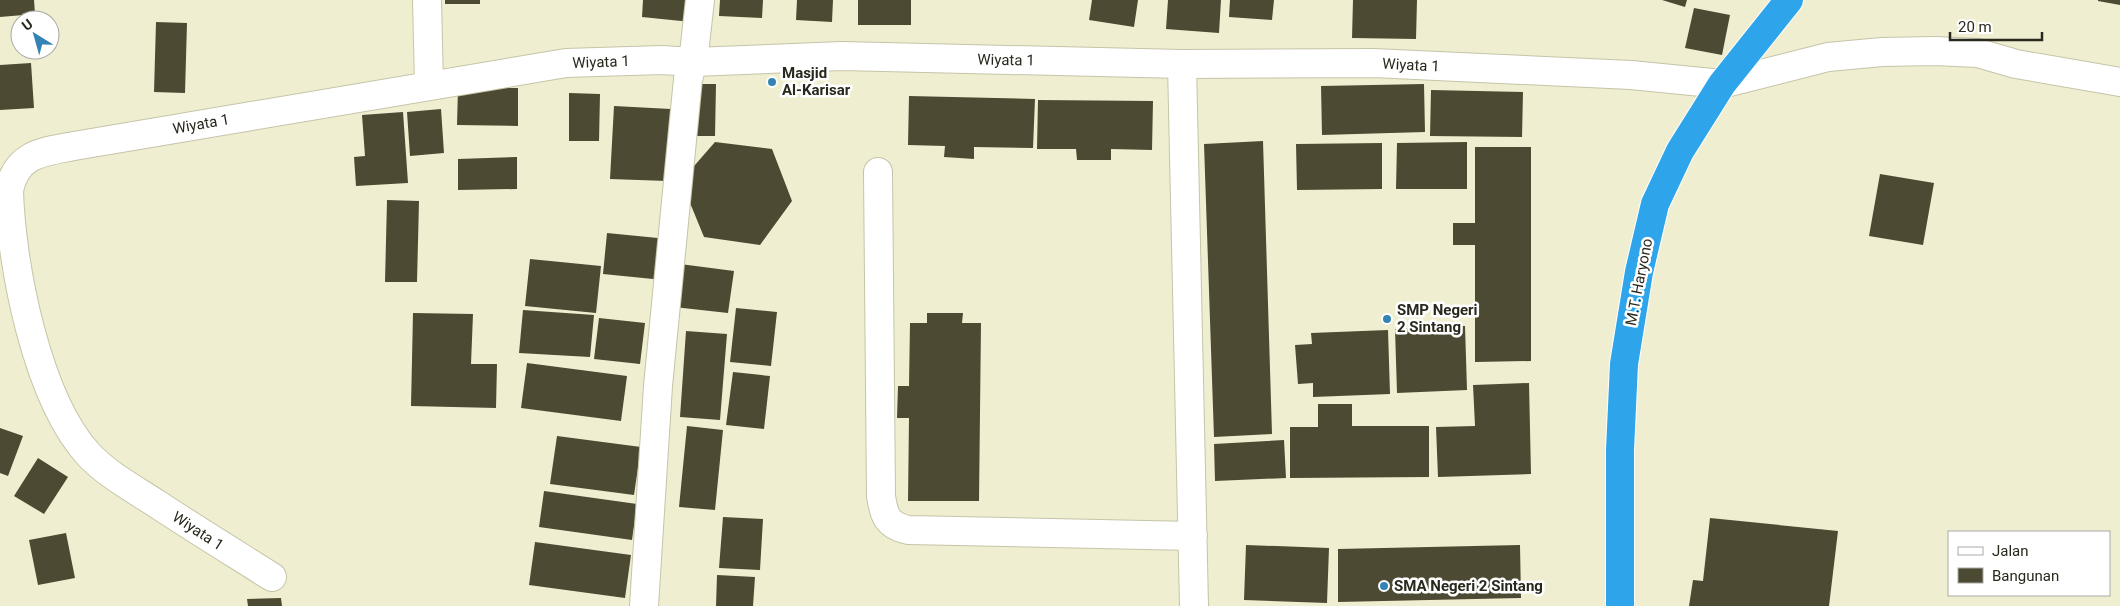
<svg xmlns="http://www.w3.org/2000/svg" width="2120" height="606" viewBox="0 0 2120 606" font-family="Roboto,sans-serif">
<rect width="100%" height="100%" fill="#f0eed1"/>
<path fill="#4c4a32" d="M0,0H34L35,14L0,17Z
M445,0H480V4H445Z
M643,0H694L691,22L642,17Z
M720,0H763L762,18L719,16Z
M797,0H833L832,22L796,20Z
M858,0H911V25H858Z
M1092,0H1138L1134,27L1089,20Z
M1168,0H1221L1219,33L1166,29Z
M1230,0H1274L1272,20L1229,17Z
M1353,0H1417L1416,39L1352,38Z
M1662,0H1687L1685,7Z
M2098,0H2120V5L2098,1Z
M1694,8L1730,15L1722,55L1685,48Z
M156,22L187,23L185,93L154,92Z
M31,63L34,108L0,110V65Z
M692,84H716L715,136H691Z
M1424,84L1425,132L1322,135L1321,86Z
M458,88H518V126L457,125Z
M1431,90L1523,92L1522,137L1430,136Z
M569,93L600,94L599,141H569Z
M909,96L1035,99L1033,148L974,147V159L944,157L945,146L908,145Z
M1038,100L1153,101L1152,150L1111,149V160H1077L1076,149H1037Z
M614,106L671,109L667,181L610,179Z
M441,109L444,153L410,156L407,112Z
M403,112L408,183L356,186L354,157L365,156L362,115Z
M1263,141L1272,434L1214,437L1204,144Z
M715,142L772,149L792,201L760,245L704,237L681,181Z
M1467,142V189H1396L1397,143Z
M1382,143V189L1297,190L1296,144Z
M1475,147H1531V361L1475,362V245H1453V223H1475Z
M517,157V189L458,190V159Z
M1880,174L1934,183L1923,245L1869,236Z
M387,200L419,201L417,282H385Z
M607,233L668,239L663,280L603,274Z
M530,259L601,266L596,313L525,306Z
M680,264L734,271L728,313L674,307Z
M736,308L777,312L771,366L730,362Z
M523,310L594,315L590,357L519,353Z
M413,313L473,314L471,364H497L496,408L411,406Z
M927,313H963L962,323H981L979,501H908L909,418H897L898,386H909L910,323H927Z
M599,318L645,323L640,364L594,359Z
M1465,326L1467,390L1397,393L1395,329Z
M1388,330L1390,394L1313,397V383L1298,384L1295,345L1312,344L1311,333Z
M686,331L727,334L720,420L680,417Z
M527,363L627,376L621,421L521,408Z
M733,372L770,376L764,429L726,425Z
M1529,383L1531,474L1438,477L1436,427L1475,426L1473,385Z
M1318,404H1352V426H1429V477L1290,478V427H1318Z
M687,426L723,430L715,510L679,507Z
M0,428L23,436L8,476L0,473Z
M557,436L641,447L634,495L550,484Z
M1284,440L1286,478L1215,481L1214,444Z
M38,458L68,477L44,514L14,496Z
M544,491L637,504L632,540L539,527Z
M723,517L763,519L760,570L719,568Z
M1710,518L1838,531L1829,606H1689L1693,580L1703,581Z
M66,533L75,578L38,585L29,540Z
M535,542L631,555L625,598L529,585Z
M1246,545L1329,548L1327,603L1244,600Z
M1520,545L1521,598L1338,602V549Z
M717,575L755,577L753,606H716Z
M281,598L282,606H248L247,599Z"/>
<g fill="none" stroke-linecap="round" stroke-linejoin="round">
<defs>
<path id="minor" d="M427,0L429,85
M1182,64L1194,606
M878,172L881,496C884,516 887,525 908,530L1193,536
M272,577C234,553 195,529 157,504C134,489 108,475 89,455C37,399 11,265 9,190C17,153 43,152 74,146L566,63L662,60L693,62L842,56L1182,64L1373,63L1631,75L1722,84L1828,57L1882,52L1935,51L1978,53L2016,64L2120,82
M644,606L658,386L688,79L693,62L700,0"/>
<path id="highway" d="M1620,606V450L1624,364L1639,272L1655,204L1680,151L1722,84L1789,0"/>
</defs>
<use href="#minor" stroke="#c6c4a8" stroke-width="30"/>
<use href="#highway" stroke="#fff" stroke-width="30"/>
<use href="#minor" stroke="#fff" stroke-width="28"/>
<use href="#highway" stroke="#2ea5eb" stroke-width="28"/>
</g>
<g fill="#3483b5" stroke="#fff" stroke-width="2">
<circle cx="772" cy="82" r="5"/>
<circle cx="1387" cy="319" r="5"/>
<circle cx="1384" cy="586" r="5"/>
</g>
<g text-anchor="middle" stroke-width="5" stroke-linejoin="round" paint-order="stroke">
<g font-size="15" fill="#28281d" stroke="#fff">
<text transform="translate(1006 60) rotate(1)" y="5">Wiyata 1</text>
<text transform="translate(601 62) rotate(-2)" y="5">Wiyata 1</text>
<text transform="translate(1411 65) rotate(3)" y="5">Wiyata 1</text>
<text transform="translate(201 124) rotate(-10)" y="5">Wiyata 1</text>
<text transform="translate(1639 282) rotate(-79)" y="5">M.T. Haryono</text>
<text transform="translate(198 531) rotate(33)" y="5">Wiyata 1</text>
</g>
<g font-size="15" font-weight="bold" fill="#28281d" stroke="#fff" text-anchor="start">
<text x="782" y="78">Masjid<tspan x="782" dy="17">Al-Karisar</tspan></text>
<text x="1397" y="315">SMP Negeri<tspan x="1397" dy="17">2 Sintang</tspan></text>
<text x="1394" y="591">SMA Negeri 2 Sintang</text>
</g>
</g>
<rect x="1948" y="531" width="162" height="65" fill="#ffffff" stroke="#a9a9a5"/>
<rect x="1958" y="547" width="25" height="8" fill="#ffffff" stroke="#a9a9a5"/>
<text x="1992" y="556" font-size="15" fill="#28281d">Jalan</text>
<rect x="1958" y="568" width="25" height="15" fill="#4c4a32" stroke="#a9a9a5"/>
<text x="1992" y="581" font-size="15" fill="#28281d">Bangunan</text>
<g transform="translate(35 35) rotate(323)"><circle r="24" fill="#ffffff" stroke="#a9a9a5"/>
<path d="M0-4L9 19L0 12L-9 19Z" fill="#3483b5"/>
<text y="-8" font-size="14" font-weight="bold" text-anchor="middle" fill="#28281d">U</text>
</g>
<path d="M1950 32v8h92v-8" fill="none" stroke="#28281d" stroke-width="2.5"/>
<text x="1958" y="32" font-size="15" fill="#28281d" stroke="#ffffff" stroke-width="4" paint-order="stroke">20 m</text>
</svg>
